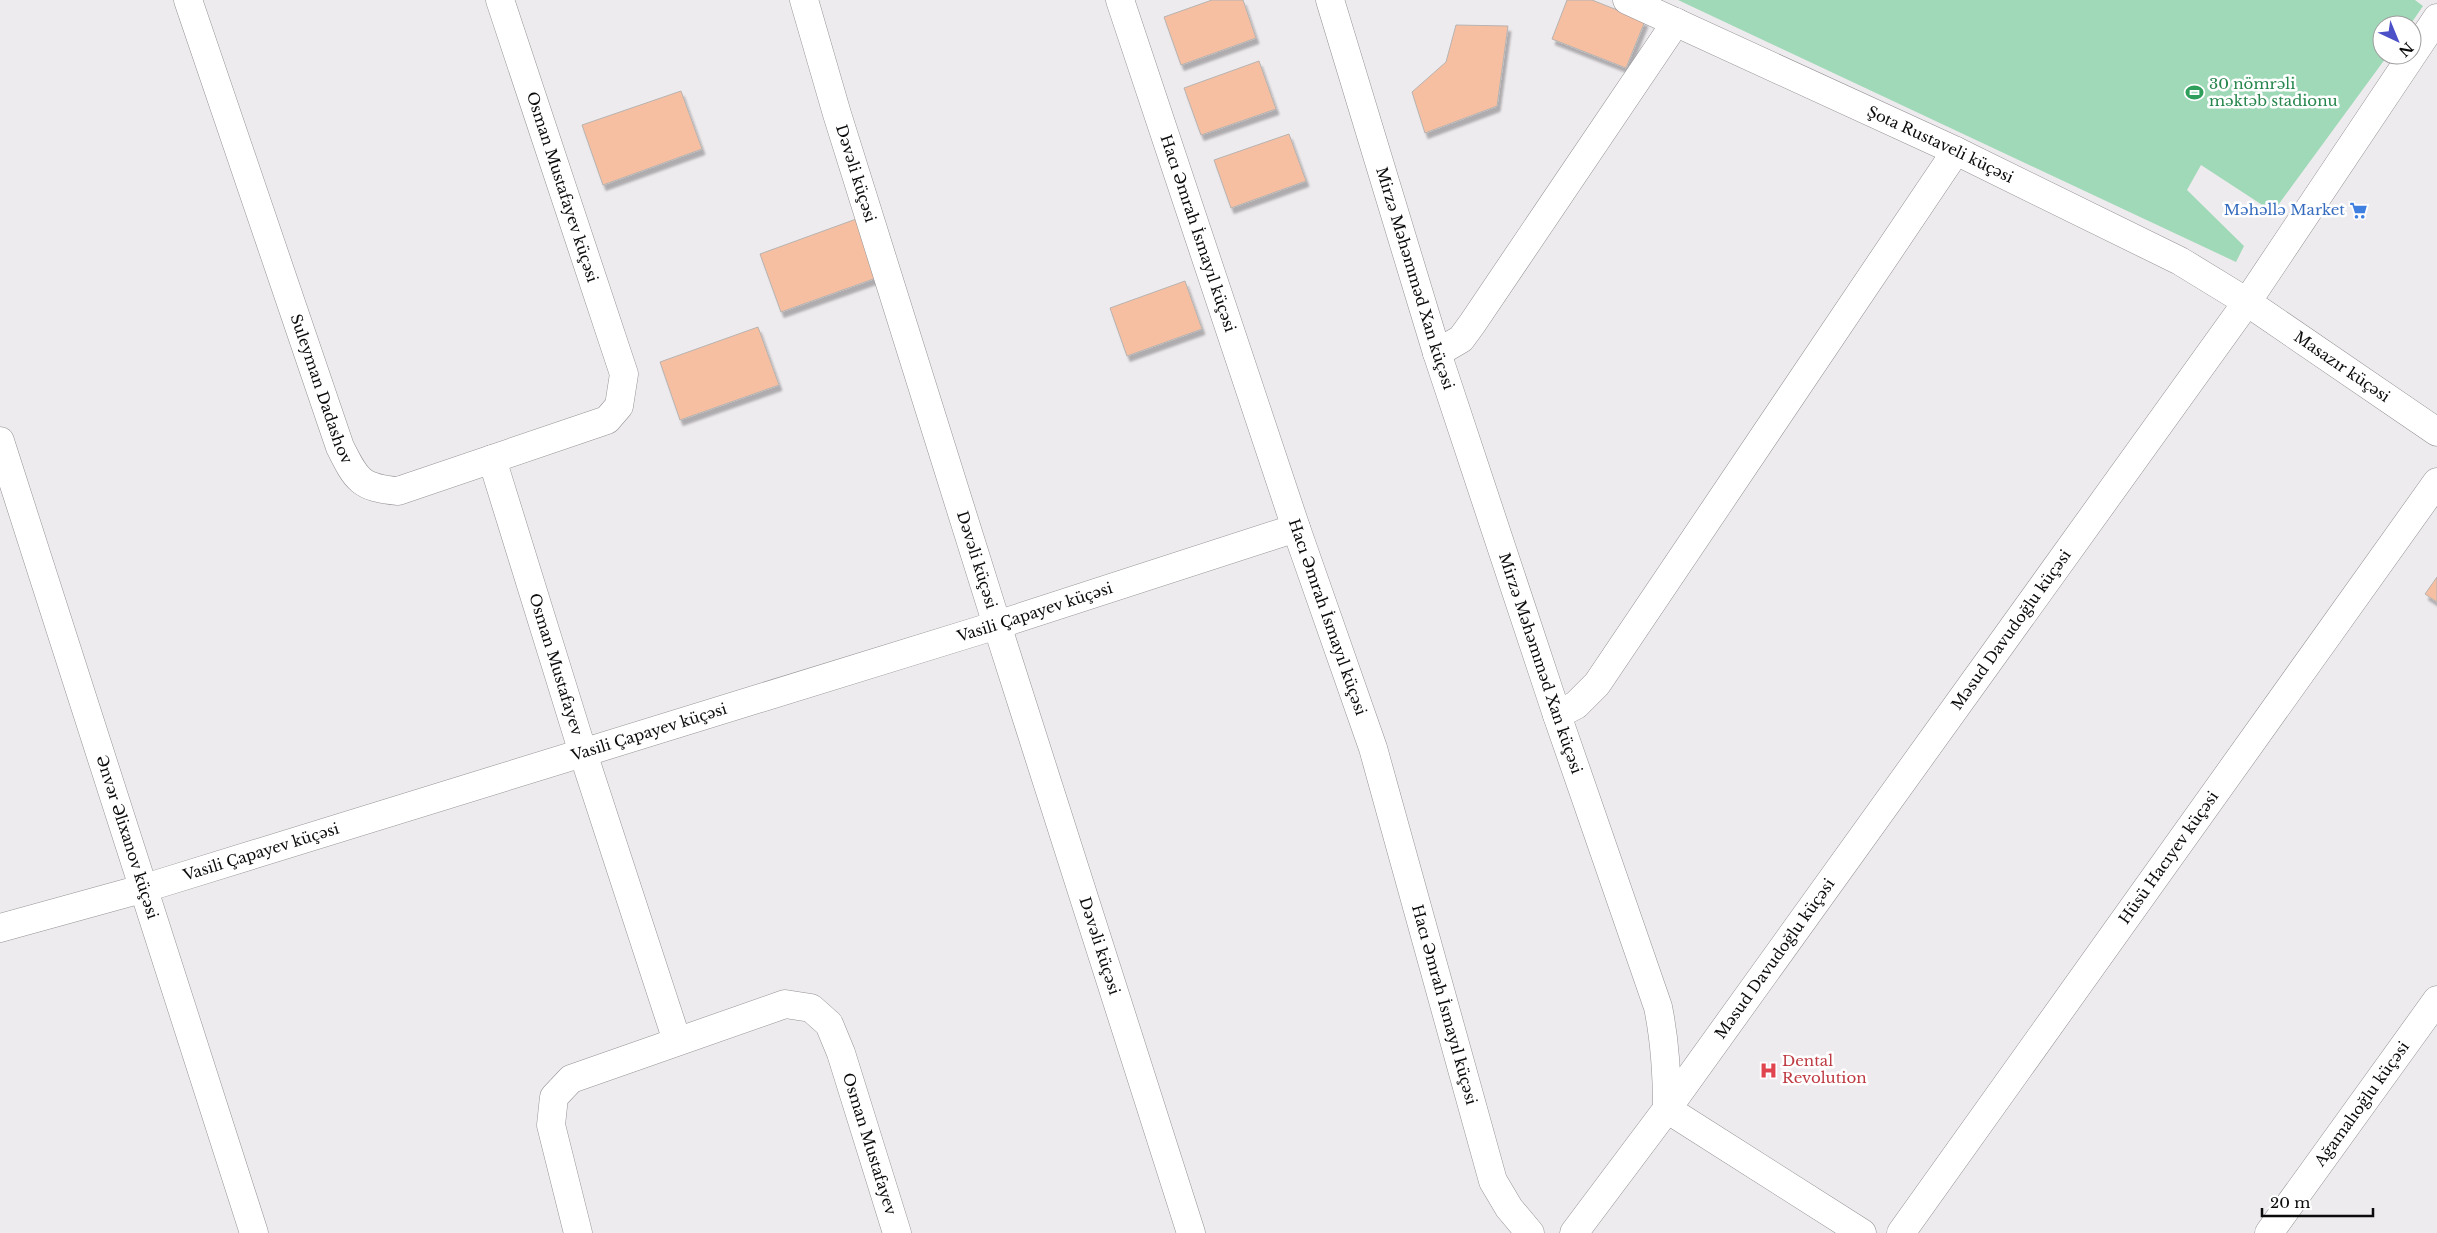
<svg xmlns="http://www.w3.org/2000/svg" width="2437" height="1233" viewBox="0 0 2437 1233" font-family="'Libre Baskerville',serif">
<defs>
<filter id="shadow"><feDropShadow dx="3" dy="5.5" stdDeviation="1" flood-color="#0004"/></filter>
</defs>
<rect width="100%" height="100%" fill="#eeebee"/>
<path fill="#a0d9b8" d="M1678,0H2415L2423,6L2410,25H2382V55H2388L2273,212L2201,165L2187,190L2244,246L2236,262Z"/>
<path fill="#f7bfa1" stroke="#b7b3b1" filter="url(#shadow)" d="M1212,0H1243L1256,38L1181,65L1164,17Z
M1567,0H1592L1645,21L1626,68L1552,39Z
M1456,25L1508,26L1497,106L1425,133L1412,92L1446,62Z
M1259,61L1276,109L1201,135L1184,88Z
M681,91L702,149L603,185L582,125Z
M1289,134L1306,181L1231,208L1214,160Z
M859,218L879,277L781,312L760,254Z
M1185,281L1202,329L1127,356L1110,308Z
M758,327L779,385L680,420L660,362Z
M2437,577V602L2425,594Z"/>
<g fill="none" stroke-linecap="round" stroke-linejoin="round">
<defs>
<g id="minor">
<path id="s1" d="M188,0L340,447C356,479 360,488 398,491L607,420L619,406L624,374L500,0"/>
<path id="s2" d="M804,0L837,114L997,625L1191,1233"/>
<path id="s3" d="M1120,0L1296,528L1373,748L1493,1181L1509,1208L1530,1233"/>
<path id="s4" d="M1330,0L1437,353L1557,715L1658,1007C1665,1041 1667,1074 1667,1109L1862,1233"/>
<path id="s5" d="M1627,0L1956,151L2180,261L2247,302L2437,432"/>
<path d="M1437,353L1461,339L1472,324L1676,22"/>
<path id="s6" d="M0,441L254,1233"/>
<path id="s7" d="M492,459L583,753L677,1041"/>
<path d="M1557,715L1576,705L1597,684L1956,151"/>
<path id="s8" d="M0,928L145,888L997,625L1296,528"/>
<path id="s9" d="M578,1233L551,1125L554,1097L571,1079L785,1004L811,1008L829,1024L841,1053L897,1233"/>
<path id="s10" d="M1574,1233L1667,1109L2247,302L2437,18"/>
<path id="s11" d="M1901,1233L2437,482"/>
<path id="s12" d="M2269,1233L2437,1000"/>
</g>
</defs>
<use href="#minor" stroke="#959295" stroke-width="29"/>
<use href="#minor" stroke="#fff" stroke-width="28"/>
</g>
<defs>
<symbol id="stadium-bare" viewBox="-9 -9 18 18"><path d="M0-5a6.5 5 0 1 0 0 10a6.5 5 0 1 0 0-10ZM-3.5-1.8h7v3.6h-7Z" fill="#2e9e5b" stroke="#fff" stroke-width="2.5" paint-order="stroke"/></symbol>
<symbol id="supermarket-bare" viewBox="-9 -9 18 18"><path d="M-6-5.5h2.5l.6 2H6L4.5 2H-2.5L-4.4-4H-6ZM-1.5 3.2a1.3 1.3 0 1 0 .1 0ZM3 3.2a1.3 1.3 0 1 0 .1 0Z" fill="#3f7fe0" stroke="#fff" stroke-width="2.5" paint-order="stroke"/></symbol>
<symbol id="hospital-bare" viewBox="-9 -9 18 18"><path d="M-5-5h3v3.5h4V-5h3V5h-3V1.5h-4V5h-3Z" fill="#e0444e" stroke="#fff" stroke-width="2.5" paint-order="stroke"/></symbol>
</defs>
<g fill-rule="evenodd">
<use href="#stadium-bare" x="2182" y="80" width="25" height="25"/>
<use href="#supermarket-bare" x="2346" y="198" width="25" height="25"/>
<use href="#hospital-bare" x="1756" y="1058" width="25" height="25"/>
</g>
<g text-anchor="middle" stroke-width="5" stroke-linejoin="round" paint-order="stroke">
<g font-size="15" fill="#27864d" stroke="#fff" text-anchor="start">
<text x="2209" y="89">30 nömrəli<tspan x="2209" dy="17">məktəb stadionu</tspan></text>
</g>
<g font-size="15" fill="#0c0b0c" stroke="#fff">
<text dy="5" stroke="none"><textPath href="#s5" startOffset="345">Şota Rustaveli küçəsi</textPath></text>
<text dy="5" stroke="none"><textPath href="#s2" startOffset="181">Dəvəli küçəsi</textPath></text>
<text transform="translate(562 187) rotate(72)" y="5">Osman Mustafayev küçəsi</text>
<text dy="5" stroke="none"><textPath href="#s3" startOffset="246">Hacı Əmrah İsmayıl küçəsi</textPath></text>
<text dy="5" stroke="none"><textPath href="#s4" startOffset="291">Mirzə Məhəmməd Xan küçəsi</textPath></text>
<text dy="5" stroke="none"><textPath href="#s5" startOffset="805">Masazır küçəsi</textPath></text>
<text dy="5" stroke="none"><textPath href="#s1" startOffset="411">Suleyman Dadashov</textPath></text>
<text dy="5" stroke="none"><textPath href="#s2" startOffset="586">Dəvəli küçəsi</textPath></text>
<text dy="5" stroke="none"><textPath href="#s8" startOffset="1082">Vasili Çapayev küçəsi</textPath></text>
<text dy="5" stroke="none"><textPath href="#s3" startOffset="651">Hacı Əmrah İsmayıl küçəsi</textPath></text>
<text dy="5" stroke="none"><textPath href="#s10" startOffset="745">Məsud Davudoğlu küçəsi</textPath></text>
<text dy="5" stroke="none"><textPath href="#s4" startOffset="696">Mirzə Məhəmməd Xan küçəsi</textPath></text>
<text dy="5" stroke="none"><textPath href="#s7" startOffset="215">Osman Mustafayev</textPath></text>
<text dy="5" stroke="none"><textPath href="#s8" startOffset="678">Vasili Çapayev küçəsi</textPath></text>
<text dy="5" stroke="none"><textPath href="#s6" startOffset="416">Ənvər Əlixanov küçəsi</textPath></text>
<text dy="5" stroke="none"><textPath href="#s8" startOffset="272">Vasili Çapayev küçəsi</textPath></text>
<text dy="5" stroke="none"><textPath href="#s11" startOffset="461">Hüsü Hacıyev küçəsi</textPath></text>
<text dy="5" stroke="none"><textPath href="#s2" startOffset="991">Dəvəli küçəsi</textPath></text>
<text dy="5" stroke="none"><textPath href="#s10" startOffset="340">Məsud Davudoğlu küçəsi</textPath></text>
<text dy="5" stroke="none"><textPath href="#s3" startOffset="1056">Hacı Əmrah İsmayıl küçəsi</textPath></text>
<text dy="5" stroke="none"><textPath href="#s12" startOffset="159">Ağamalıoğlu küçəsi</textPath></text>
<text dy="5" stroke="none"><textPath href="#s9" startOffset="568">Osman Mustafayev</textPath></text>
</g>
<g font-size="15" fill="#366cbe" stroke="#fff" text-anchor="end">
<text x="2345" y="215">Məhəllə Market</text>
</g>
<g font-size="15" fill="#be3a42" stroke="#fff" text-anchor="start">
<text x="1782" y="1066">Dental<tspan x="1782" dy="17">Revolution</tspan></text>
</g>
</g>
<g transform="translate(2397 40) rotate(136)"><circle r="24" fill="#ffffff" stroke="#9e9d9e"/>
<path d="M0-4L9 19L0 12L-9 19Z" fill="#4d51c7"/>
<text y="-8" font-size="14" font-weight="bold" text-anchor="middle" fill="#0c0b0c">N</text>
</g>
<path d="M2262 1208v8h111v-8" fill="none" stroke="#0c0b0c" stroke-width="2.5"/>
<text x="2270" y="1208" font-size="15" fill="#0c0b0c" stroke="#ffffff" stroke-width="4" paint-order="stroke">20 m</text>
</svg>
